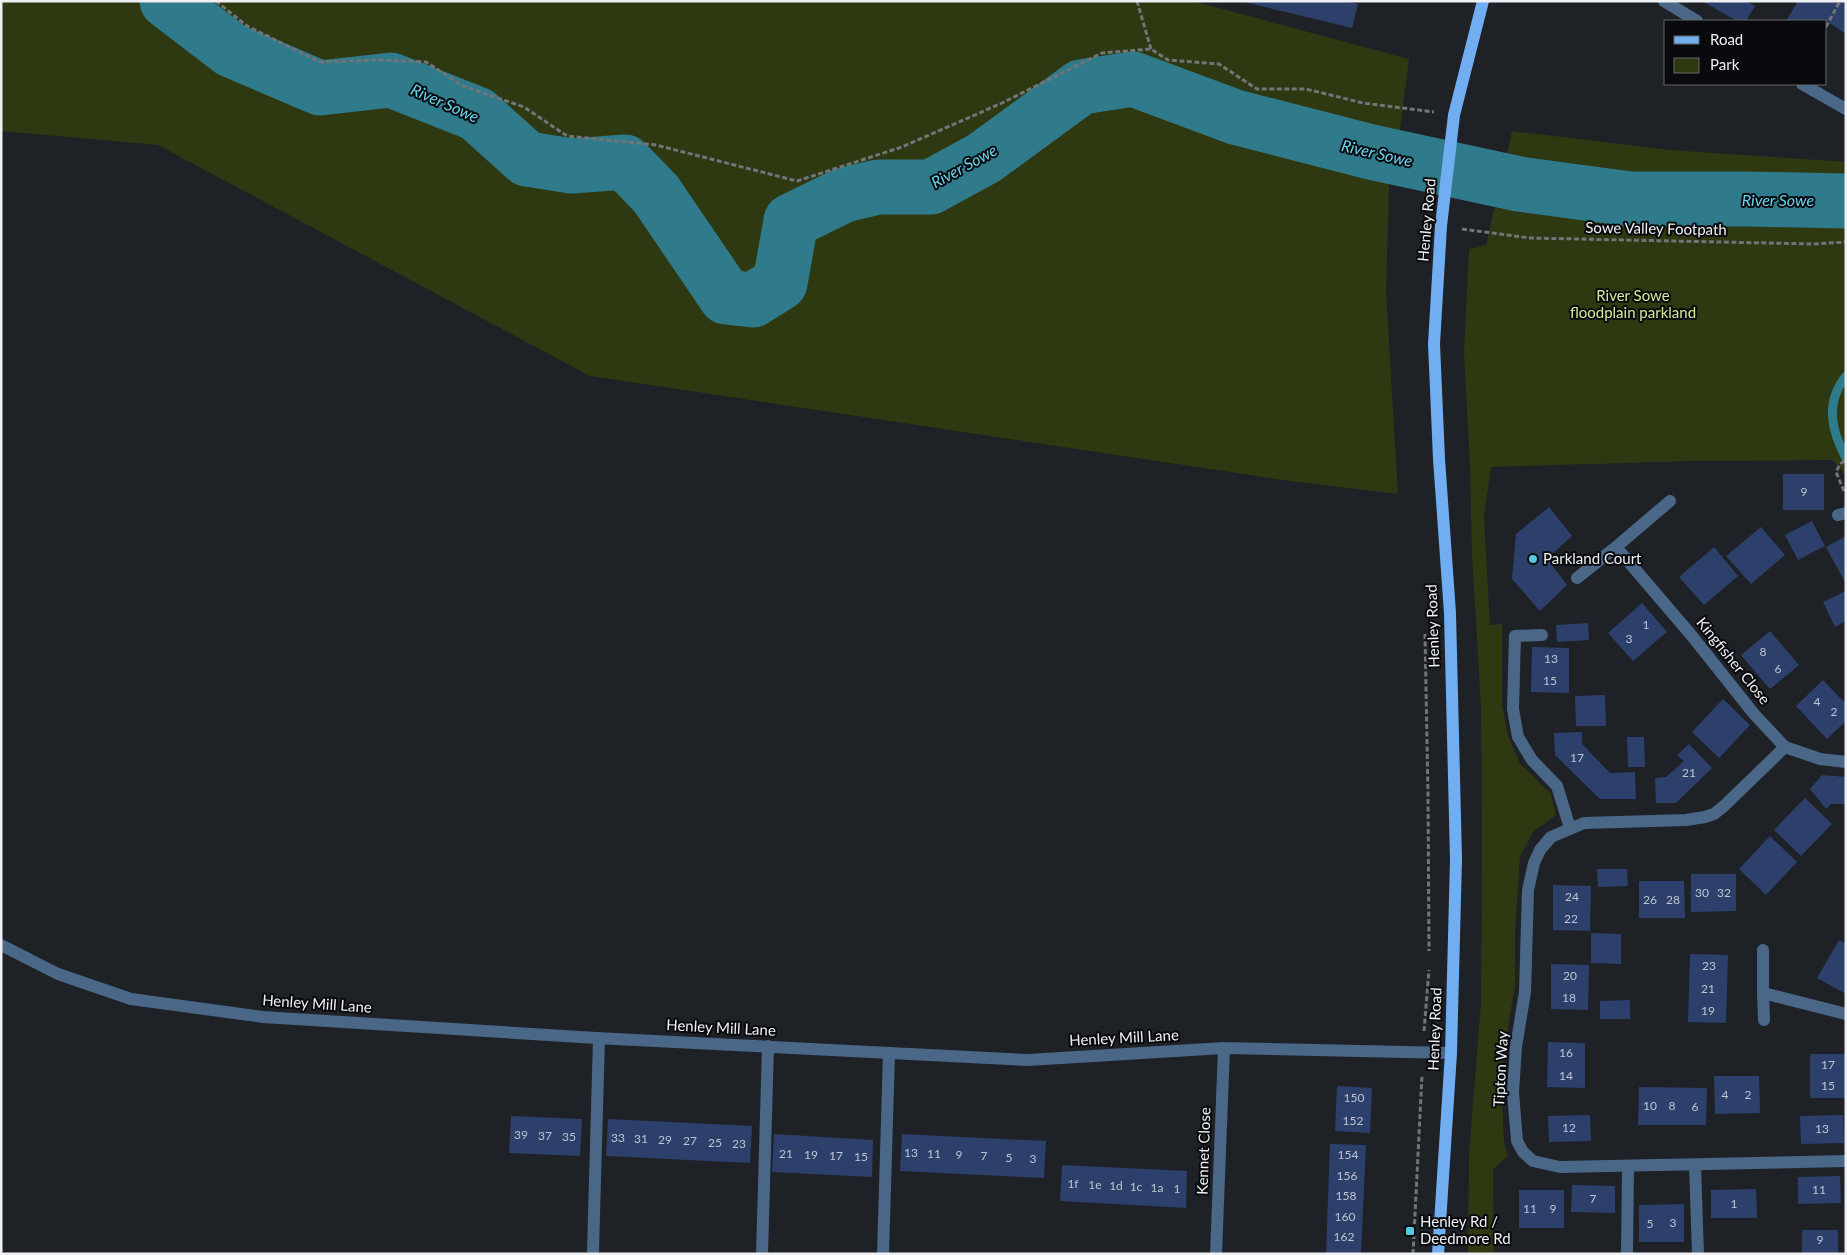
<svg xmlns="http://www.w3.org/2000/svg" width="1847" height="1255" viewBox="0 0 1847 1255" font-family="Lato,sans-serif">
<rect width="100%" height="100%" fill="#1e2126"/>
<path fill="#2e3811" d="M1,1H1193L1409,59L1399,138L1389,187L1386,292L1398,494L1290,481L590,376L158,145L1,131Z
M1512,131L1671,150L1846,162V476L1833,460L1692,461L1491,467L1484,517L1490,625L1502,624V705L1508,735L1520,764L1551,794L1556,815L1534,831L1520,856L1515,935V985L1501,1070L1504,1143L1508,1155L1493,1170L1494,1254H1468L1469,1154L1481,1002L1482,836L1481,707L1472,557L1470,467L1464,352L1469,249L1486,245Z"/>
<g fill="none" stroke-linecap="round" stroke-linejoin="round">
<path stroke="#2f7b8b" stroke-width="9" d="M1846,376C1825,402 1831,430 1846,458"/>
<path stroke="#2f7b8b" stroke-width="55" d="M167,1L231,50L320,88L391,80L477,114L527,159L572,166L625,162L656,194L726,297L753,300L780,283L791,221L844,195L878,187H931L984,158L1081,87L1133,79L1235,117L1371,152L1519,184L1630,199H1749L1846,201"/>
</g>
<path fill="#2d406b" d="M1240,1H1347L1358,4L1352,28Z
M1702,1H1746L1755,6L1746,21H1737Z
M1798,1H1846V34L1824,19L1823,21H1786Z
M1783,474H1824V510H1783Z
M1549,507L1572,536L1552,554L1551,564L1567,585L1540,611L1512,579L1516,534Z
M1812,521L1825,546L1798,560L1785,535Z
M1761,527L1785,555L1751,584L1726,556Z
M1846,536V584L1826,547Z
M1714,547L1738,576L1704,605L1679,577Z
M1846,591V621L1835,627L1823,602Z
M1642,603L1667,632L1633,661L1608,633Z
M1588,623L1589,640L1557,642L1556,625Z
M1770,631L1799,665L1770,689L1741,655Z
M1532,647L1569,648V693L1531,692Z
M1823,680L1846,704V721L1827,739L1796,706Z
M1605,695L1606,726H1576L1575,696Z
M1723,699L1750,725L1719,758L1692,732Z
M1582,732V744L1610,773L1635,772L1636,799H1600L1555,755L1554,733Z
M1627,737H1644L1645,767H1628Z
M1689,744L1712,768L1676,803H1656L1655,778L1666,777L1684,761L1677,755Z
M1822,775L1846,777V804H1831L1826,809L1810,789Z
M1805,798L1832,824L1801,856L1774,830Z
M1770,836L1797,862L1766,895L1739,869Z
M1597,869H1627L1628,886L1598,887Z
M1691,874H1736V911L1691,912Z
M1639,881H1684L1685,918H1639Z
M1553,885L1591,886L1590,931L1553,930Z
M1591,933L1621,934V964L1591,963Z
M1839,940L1846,944V994L1817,978Z
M1690,954L1728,955L1726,1023L1688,1022Z
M1551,964L1589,965L1588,1010L1551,1009Z
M1630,1000V1019H1600V1001Z
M1548,1042L1585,1043V1088L1547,1087Z
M1810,1054H1846V1098H1810Z
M1714,1076H1759L1760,1113L1715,1114Z
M1337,1086L1372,1088L1370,1133L1335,1131Z
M1639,1087L1707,1088L1706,1125H1638Z
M1590,1115L1591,1141L1549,1142L1548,1116Z
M1843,1115L1844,1143L1801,1144L1800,1116Z
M511,1116L582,1119L580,1156L509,1153Z
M608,1119L752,1126L750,1163L606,1156Z
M774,1134L873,1140L872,1177L772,1172Z
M902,1134L1046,1141L1044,1178L900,1171Z
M1330,1144L1366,1145L1361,1254H1326Z
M1062,1165L1187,1171L1186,1208L1060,1201Z
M1840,1176L1841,1203L1798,1204V1177Z
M1572,1185L1615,1186V1213L1571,1212Z
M1756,1189L1757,1218H1711V1190Z
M1519,1190H1564V1228H1519Z
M1684,1204V1242H1639V1205Z
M1802,1230H1838V1254H1802Z"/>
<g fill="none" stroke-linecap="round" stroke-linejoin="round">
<path stroke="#717478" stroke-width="3" stroke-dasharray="5 2.5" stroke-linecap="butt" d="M216,1L247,26L320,62L380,60L426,62L463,86L524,107L567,136L656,145L797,181L902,147L1002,103L1102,53L1151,49L1168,60L1219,64L1257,89H1306L1363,103L1434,112
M1137,1L1151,49
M1826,27L1840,1
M1462,229L1530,238L1815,244L1846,242
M1844,491L1836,472L1840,464L1846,460
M1425,634L1428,796L1429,951
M1424,1031L1429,970
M1413,1254L1422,1075"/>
<path stroke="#4a6787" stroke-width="12" d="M1664,1L1697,21
M1802,84L1846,109
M1838,515L1846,513
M1616,547L1670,501
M1577,578L1616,547L1692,636L1754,714L1785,747L1820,759L1846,762
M1542,635L1515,636L1513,709L1518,737L1532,760L1557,786L1570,828
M1785,747L1724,806L1714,814L1705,817L1686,820L1584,823L1551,837L1540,850L1534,863L1528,890L1525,992L1516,1047L1513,1092L1517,1141L1523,1152L1533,1161L1560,1167L1846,1161
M1,945L58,974L131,999L263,1017L596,1038L1028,1060L1224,1048L1451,1053
M1763,950V993L1846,1014
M1763,993L1764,1020
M1695,1165L1698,1254
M593,1251L599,1038
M762,1254L768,1046
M883,1254L889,1053
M1216,1254L1224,1048
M1627,1254L1628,1166"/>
<path stroke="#70aef1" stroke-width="12" d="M1438,1254L1451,1053L1456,859L1450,613L1439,459L1434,344L1441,226L1454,115L1483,1"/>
</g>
<g fill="#56c9e0" stroke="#090a0d" stroke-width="2">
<circle cx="1533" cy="559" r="5"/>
<rect x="1405" y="1226" width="10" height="10" rx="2.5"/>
</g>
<g text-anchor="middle" stroke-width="4" stroke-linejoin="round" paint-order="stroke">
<g font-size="12" fill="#bec4d1">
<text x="1804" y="496">9</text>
<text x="1646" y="629">1</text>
<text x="1629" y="643">3</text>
<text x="1763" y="656">8</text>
<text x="1551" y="663">13</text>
<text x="1778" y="673">6</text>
<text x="1550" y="685">15</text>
<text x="1817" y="706">4</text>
<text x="1834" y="716">2</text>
<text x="1577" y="762">17</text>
<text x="1689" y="777">21</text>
<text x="1702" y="897">30</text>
<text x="1724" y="897">32</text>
<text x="1572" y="901">24</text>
<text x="1650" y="904">26</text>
<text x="1673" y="904">28</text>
<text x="1571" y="923">22</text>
<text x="1709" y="970">23</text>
<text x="1570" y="980">20</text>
<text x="1708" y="993">21</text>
<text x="1569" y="1002">18</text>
<text x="1708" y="1015">19</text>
<text x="1566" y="1057">16</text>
<text x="1828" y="1069">17</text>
<text x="1566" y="1080">14</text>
<text x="1828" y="1090">15</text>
<text x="1725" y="1099">4</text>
<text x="1748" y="1099">2</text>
<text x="1354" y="1102">150</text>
<text x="1650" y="1110">10</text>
<text x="1672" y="1110">8</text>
<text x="1695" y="1111">6</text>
<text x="1353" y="1125">152</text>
<text x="1569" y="1132">12</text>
<text x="1822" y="1133">13</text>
<text x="521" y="1139">39</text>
<text x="545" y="1140">37</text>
<text x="569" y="1141">35</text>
<text x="618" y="1142">33</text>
<text x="641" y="1143">31</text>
<text x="665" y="1144">29</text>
<text x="690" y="1145">27</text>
<text x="715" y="1147">25</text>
<text x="739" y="1148">23</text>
<text x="911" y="1157">13</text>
<text x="786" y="1158">21</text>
<text x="934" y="1158">11</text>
<text x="811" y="1159">19</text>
<text x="959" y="1159">9</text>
<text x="1348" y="1159">154</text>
<text x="836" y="1160">17</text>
<text x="984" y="1160">7</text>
<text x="861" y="1161">15</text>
<text x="1009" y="1162">5</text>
<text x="1033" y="1163">3</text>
<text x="1347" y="1180">156</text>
<text x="1073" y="1188">1f</text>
<text x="1095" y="1189">1e</text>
<text x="1116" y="1190">1d</text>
<text x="1136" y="1191">1c</text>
<text x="1157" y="1192">1a</text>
<text x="1177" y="1193">1</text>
<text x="1819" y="1194">11</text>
<text x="1346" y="1200">158</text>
<text x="1593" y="1203">7</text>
<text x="1734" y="1208">1</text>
<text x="1530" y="1213">11</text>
<text x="1553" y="1213">9</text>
<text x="1345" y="1221">160</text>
<text x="1673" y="1227">3</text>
<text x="1650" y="1228">5</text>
<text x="1344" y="1241">162</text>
<text x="1820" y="1244">9</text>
</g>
<g font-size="15" fill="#eef0f3" stroke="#090a0d">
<text transform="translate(1427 220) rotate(-85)" y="5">Henley Road</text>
<text transform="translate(1656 229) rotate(1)" y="5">Sowe Valley Footpath</text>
<text transform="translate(1433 626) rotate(-92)" y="5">Henley Road</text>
<text transform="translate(1733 661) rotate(51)" y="5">Kingfisher Close</text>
<text transform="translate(317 1004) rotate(4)" y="5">Henley Mill Lane</text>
<text transform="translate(721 1028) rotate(3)" y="5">Henley Mill Lane</text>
<text transform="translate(1435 1029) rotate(-88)" y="5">Henley Road</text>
<text transform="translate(1124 1038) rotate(-3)" y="5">Henley Mill Lane</text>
<text transform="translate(1501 1069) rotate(-87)" y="5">Tipton Way</text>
<text transform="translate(1204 1151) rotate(-88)" y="5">Kennet Close</text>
</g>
<g font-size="15" fill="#d3eb9a" stroke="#090a0d">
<text x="1633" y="301">River Sowe<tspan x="1633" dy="17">floodplain parkland</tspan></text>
</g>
<g font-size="15" fill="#eef0f3" stroke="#090a0d" text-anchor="start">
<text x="1543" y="564">Parkland Court</text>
<text x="1420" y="1227">Henley Rd /<tspan x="1420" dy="17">Deedmore Rd</tspan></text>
</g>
<g font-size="16" font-style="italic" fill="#67d7ef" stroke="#090a0d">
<text transform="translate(445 103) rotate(24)" y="6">River Sowe</text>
<text transform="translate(1377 153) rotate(13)" y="6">River Sowe</text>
<text transform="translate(964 166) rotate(-29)" y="6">River Sowe</text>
<text x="1778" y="206">River Sowe</text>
</g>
</g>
<rect width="1847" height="1255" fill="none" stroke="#eef0f3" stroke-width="5"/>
<rect x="1664" y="20" width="162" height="65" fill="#090a0d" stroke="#656669"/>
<rect x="1674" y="36" width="25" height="8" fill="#70aef1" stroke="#656669"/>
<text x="1710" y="45" font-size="15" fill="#eef0f3">Road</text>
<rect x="1674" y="58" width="25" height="15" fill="#2e3811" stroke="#656669"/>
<text x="1710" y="70" font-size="15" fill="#eef0f3">Park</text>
</svg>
